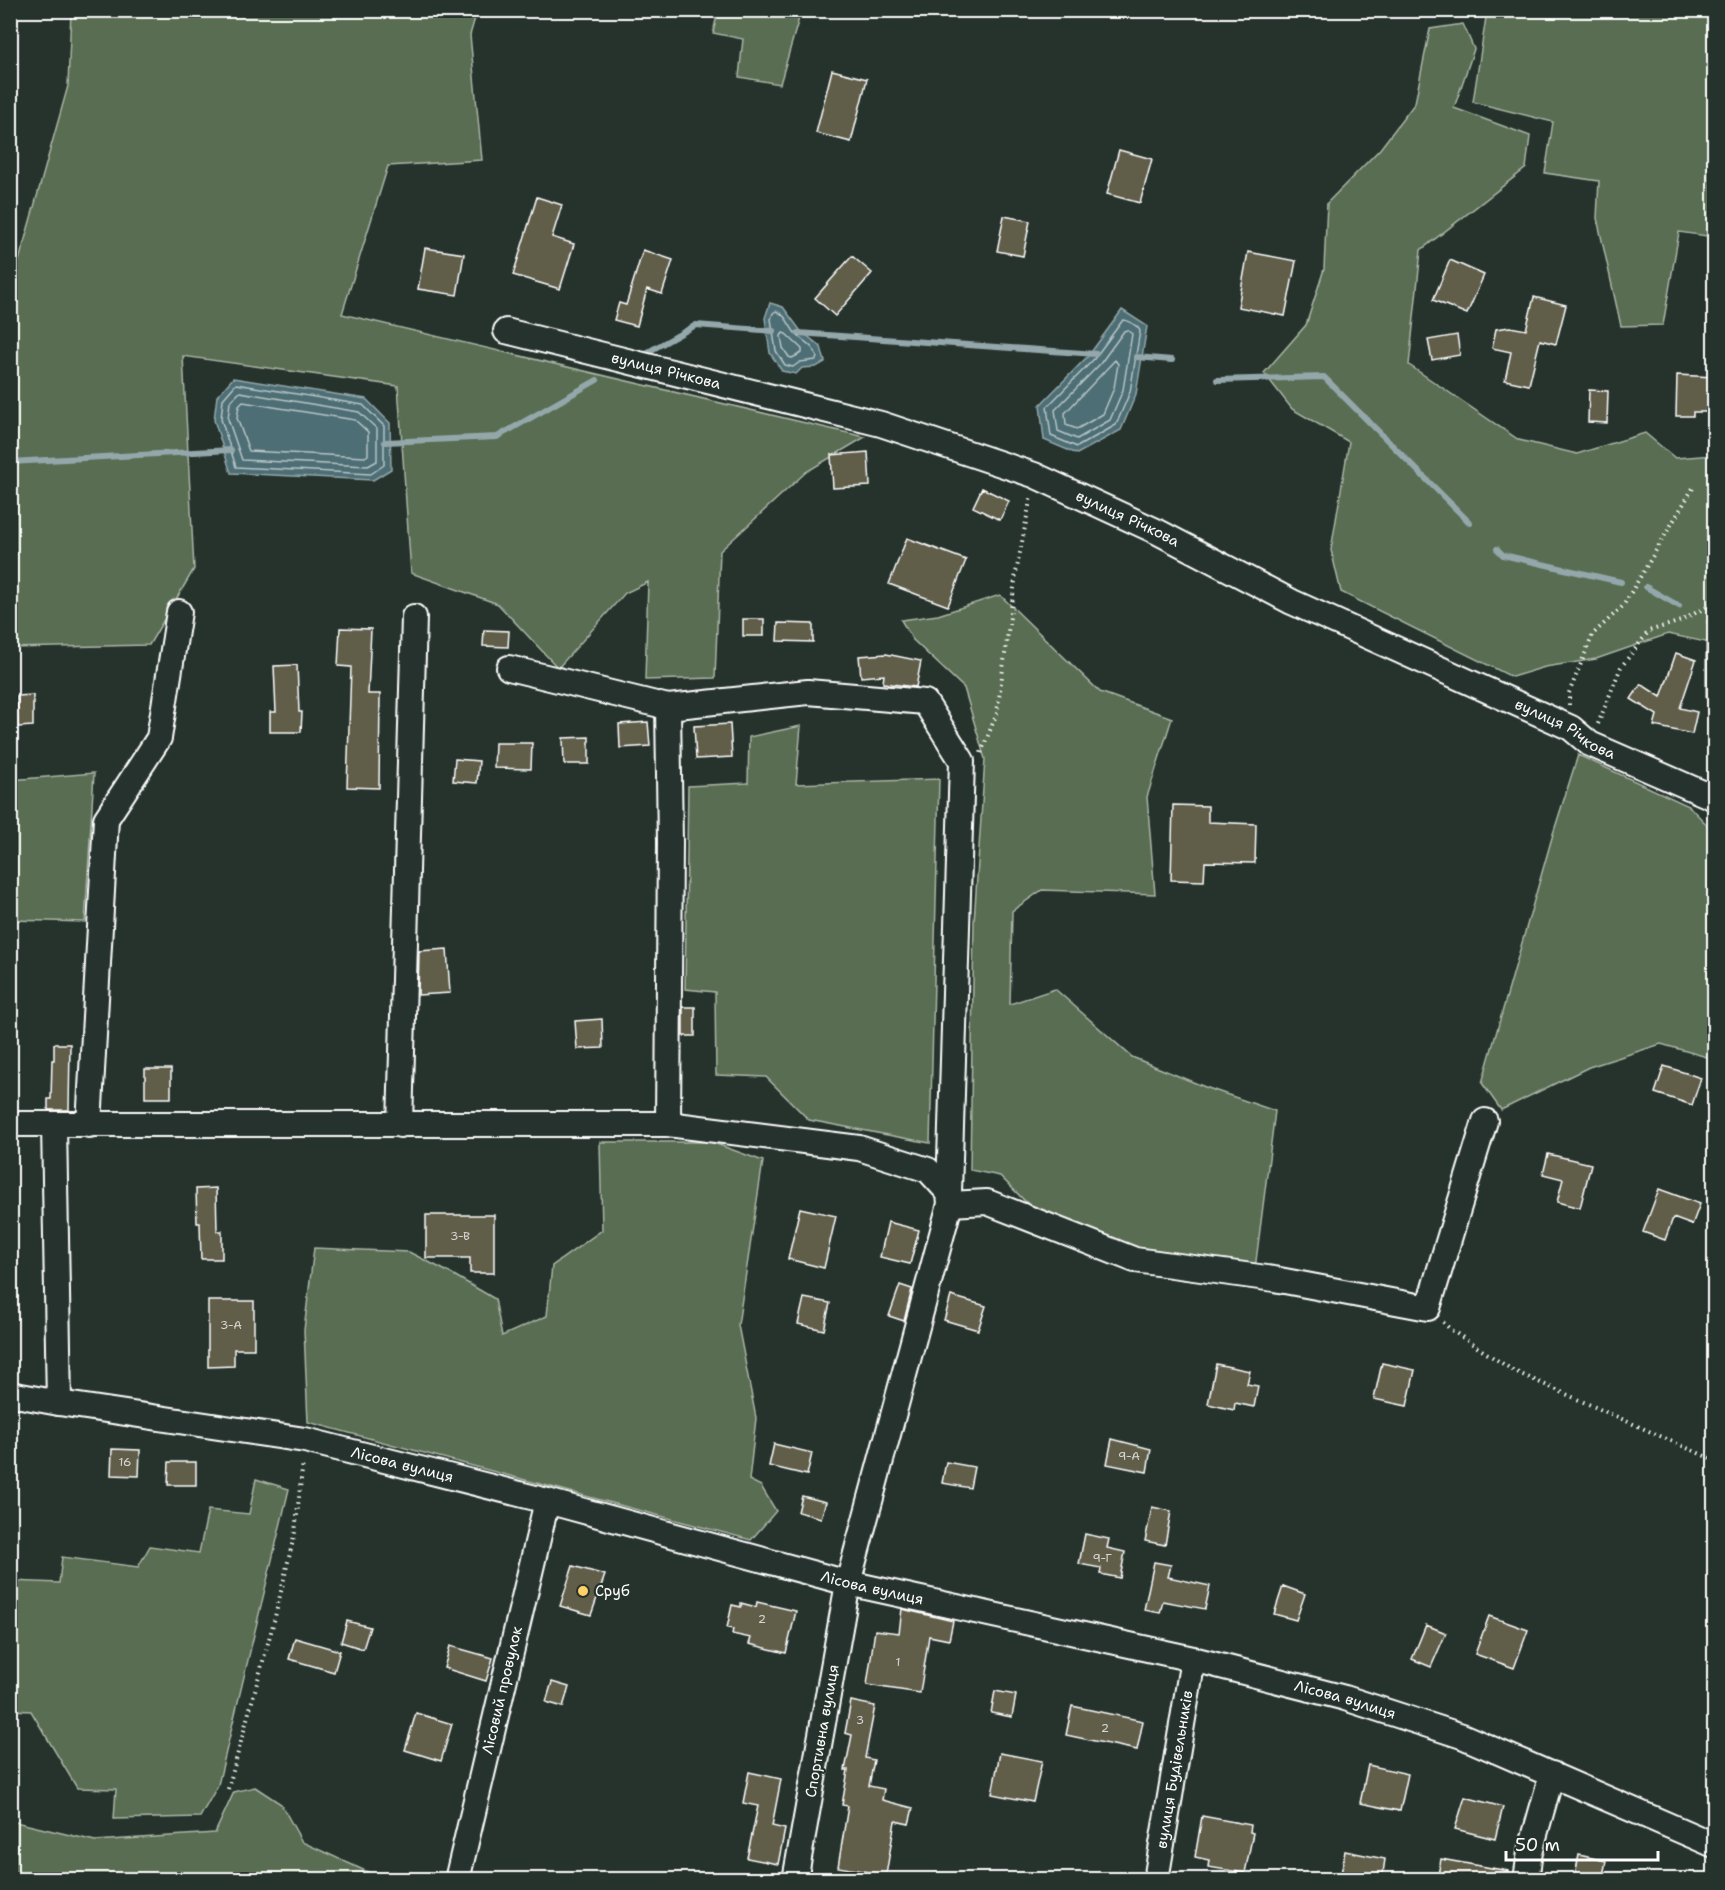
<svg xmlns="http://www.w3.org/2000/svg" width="1725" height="1890" viewBox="0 0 1725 1890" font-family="'Shantell Sans',sans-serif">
<rect width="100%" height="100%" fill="#26332d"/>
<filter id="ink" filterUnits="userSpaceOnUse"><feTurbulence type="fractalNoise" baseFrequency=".0167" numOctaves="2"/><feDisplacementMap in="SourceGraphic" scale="12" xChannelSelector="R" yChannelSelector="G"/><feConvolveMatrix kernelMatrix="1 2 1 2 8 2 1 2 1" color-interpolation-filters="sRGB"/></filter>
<g filter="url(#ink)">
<path fill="#586d51" stroke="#acb6a8" stroke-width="1.5" d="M71,11H477L470,35L482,160L388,166L342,314L865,437L806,472L720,551L715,678L645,680L648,582L625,593L558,668L498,604L411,573L398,386L183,356L194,569L149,645L10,648L11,289L68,86Z
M718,11H801L780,84L739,77L743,39L713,33Z
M1487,11H1714V237L1679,232L1663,325L1621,326L1597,218L1599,181L1545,173L1553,122L1473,102Z
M1463,24L1474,49L1454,108L1530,136L1526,168L1421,250L1409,365L1519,440L1577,454L1645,433L1675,458L1714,455V702L1706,698V642L1668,634L1596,659L1545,667L1512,677L1341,592L1331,550L1349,442L1292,409L1264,373L1306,325L1324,269L1327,203L1380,149L1415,103L1430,29Z
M1000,595L1100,692L1172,718L1147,797L1155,894L1042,890L1012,911L1010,1004L1055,989L1132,1057L1205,1087L1275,1111L1255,1269L1167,1264L1028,1204L1000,1176L970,1170L974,922L985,759L964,688L913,640L901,620L938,615Z
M801,726L796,784L939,779L930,1143L809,1120L766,1077L716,1075L715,992L685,989L688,786L748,783L749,737Z
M1578,755L1689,806L1714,832V1059L1661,1044L1589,1067L1501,1110L1482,1083L1553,834Z
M94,773L85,922L11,920V780Z
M600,1142H711L763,1161L738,1325L756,1418L749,1480L761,1486L776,1511L751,1540L308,1422L304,1330L314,1248L409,1252L452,1274L495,1299L502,1336L547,1316L552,1266L602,1230Z
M256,1479L289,1489L218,1785L200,1817L114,1819L116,1789L77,1788L31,1711L11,1710V1581L59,1583L62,1557L138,1567L150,1546L199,1553L208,1510L249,1514Z
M255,1787L281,1804L302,1842L383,1879H11V1821L95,1841L215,1833L234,1792Z"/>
<path fill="#4d6e74" stroke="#94a8ac" stroke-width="1.5" d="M770,303L783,307L800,330L821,347L825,362L816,367L802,368L796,374L782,371L770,353L765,318Z
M1122,310L1147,326L1136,394L1121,430L1077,454L1044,440L1040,405L1089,355Z
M233,378L366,399L390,423L391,469L373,480L231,473L214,420L217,396Z"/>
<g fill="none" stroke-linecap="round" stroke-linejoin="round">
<path stroke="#b8c5c7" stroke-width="1.5" d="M776,311C785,314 789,325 795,333C802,341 814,345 817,357L816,360L800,362L793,367L785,365L776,351L771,319L773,313Z
M1123,320C1128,320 1138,326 1140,331L1130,392L1116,425L1077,447L1051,436L1047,407L1094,359Z
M1127,330L1132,334L1123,390L1110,420L1077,439L1058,431L1055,410L1100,364L1124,331Z
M783,333L786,334L802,349V353L792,358L789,357L783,348L781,336Z
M1115,360L1118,364L1114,388L1103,414L1077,429L1066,425L1065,413Z
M236,384L363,405L384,426V465L371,474L236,467L221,419L223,399Z
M240,392L359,412L377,429V461L368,466L242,460L228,419L230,402Z
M243,402L355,420L368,432V455L365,457L249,451L237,418L239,406Z"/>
<path stroke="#94a8ac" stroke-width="6" d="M798,333L1096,354
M639,357L696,325L773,331
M1136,357L1172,360
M1217,380L1324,377L1470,523
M385,442L497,437L597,380
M10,462L231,450
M1497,549L1503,555L1621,582
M1646,587L1679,606
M1709,622L1714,625"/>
</g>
<path fill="#605d4a" stroke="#fff" stroke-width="1.5" d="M832,70L867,79L851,142L816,133Z
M1119,150L1152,159L1140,203L1107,194Z
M537,197L562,205L552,237L574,244L560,289L513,275Z
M1004,216L1030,221L1023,256L997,251Z
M425,248L464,254L457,295L418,289Z
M643,250L673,260L662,294L647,289L637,326L614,320L619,303L626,305Z
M1248,252L1296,261L1285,316L1238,307Z
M852,256L872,273L835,316L815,298Z
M1450,260L1484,275L1467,314L1433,300Z
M1534,297L1566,305L1556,344L1540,340L1529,385L1505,380L1511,352L1492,348L1496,329L1510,327L1526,330Z
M1457,335L1460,355L1432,360L1428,340Z
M1677,375L1714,377V412H1693V416H1676Z
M1589,390L1608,391L1607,423L1588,422Z
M868,452L870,486L833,488L831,455Z
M982,488L1009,501L1000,520L973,507Z
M907,538L966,560L948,606L889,584Z
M743,619H764V636H743Z
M778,623L813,624V642L777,641Z
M340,628L371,629L368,694H380L379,788L347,787L351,667L338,666Z
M484,630L509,631L508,647L483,646Z
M1676,653L1696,660L1680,708L1697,712L1692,734L1654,726L1657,715L1631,699L1641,684L1661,697Z
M886,654L921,661L916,687L883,683L884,675L861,677L859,656Z
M297,665L299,712H302L301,732H270V712H276L274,666Z
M33,695V726L18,727L17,696Z
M648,722L650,746L620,748L619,724Z
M730,724L732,757L696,759L694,726Z
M589,737V764H564L563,738Z
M495,743H532L531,769L494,768Z
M455,759L479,761L477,783L453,781Z
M1173,805L1208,806V822L1256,824L1255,863L1205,862L1204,881L1171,880Z
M447,949L450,993L418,995L419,951Z
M683,1007H695V1036H683Z
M602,1019L603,1048L577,1049L575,1021Z
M54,1044H70L69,1110H48V1099H51L52,1060H54Z
M1664,1066L1701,1078L1692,1105L1655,1093Z
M145,1069H171V1098H145Z
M1548,1154L1591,1164L1580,1208L1557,1202L1563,1179L1543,1174Z
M216,1188L217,1231H222V1259H201L200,1223H197L196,1189Z
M1659,1189L1700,1204L1692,1225L1673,1218L1665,1240L1643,1232Z
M800,1208L836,1216L824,1268L788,1259Z
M426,1215H494V1273H470V1258H426Z
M888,1222L919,1230L910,1264L880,1257Z
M900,1285L912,1289L904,1321L889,1316Z
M951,1296L986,1306L978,1330L944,1320Z
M804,1298L830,1303L824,1330L798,1324Z
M208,1301H254V1349H234V1366L208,1367Z
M1382,1363L1415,1370L1407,1406L1374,1399Z
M1216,1364L1250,1371L1247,1384L1258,1386L1254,1407L1235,1403L1234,1410L1208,1404Z
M1112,1439L1151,1449L1147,1472L1107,1464Z
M774,1444L812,1453L807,1475L769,1466Z
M112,1449L140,1450L139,1476L111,1475Z
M169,1462H196V1485H168Z
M946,1462L974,1467L970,1488L942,1483Z
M802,1496L826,1502L821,1518L798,1512Z
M1152,1507L1171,1511L1165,1545L1145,1541Z
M1085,1534L1109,1539L1107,1548L1125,1552L1120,1578L1100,1574L1101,1568L1079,1564Z
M1154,1562L1171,1565L1168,1577L1210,1586L1205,1609L1163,1601L1160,1613L1144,1610Z
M573,1566L605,1575L591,1615L560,1606Z
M1283,1586L1305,1594L1296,1620L1274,1614Z
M757,1602L796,1611L786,1653L749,1644L751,1638L732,1634L733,1629L727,1628L732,1605L741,1607V1603L756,1607Z
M902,1609L953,1621L949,1640L929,1636L920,1693L867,1685L875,1630L899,1633Z
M1489,1616L1528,1630L1514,1668L1475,1654Z
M347,1621L370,1627L363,1649L341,1642Z
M1426,1625L1446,1633L1431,1667L1412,1659Z
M295,1638L340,1651L334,1672L289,1659Z
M450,1646L493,1658L486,1681L444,1668Z
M552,1682L569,1687L563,1707L546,1702Z
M995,1691L1016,1695L1012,1717L991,1713Z
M851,1701L875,1706L865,1758L874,1760L869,1786L884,1789L882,1800L913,1808L909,1824L895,1821L886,1875L838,1867L848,1806L842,1805L848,1770H845L852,1735L845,1733Z
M1072,1706L1143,1721L1137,1750L1066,1735Z
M416,1713L452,1724L441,1761L405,1750Z
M1000,1753L1042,1761L1033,1802L992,1794Z
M1368,1765L1408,1774L1400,1811L1360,1803Z
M749,1772L781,1779L772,1826L785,1829L778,1864L747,1858L758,1806L743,1803Z
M1465,1797L1503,1807L1495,1839L1455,1829Z
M1202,1816L1251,1825L1250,1832L1253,1833L1245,1873L1208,1867L1209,1860L1195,1857Z
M1345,1851L1385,1859L1382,1880H1340Z
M1579,1855L1606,1861L1602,1880H1574Z
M1441,1859L1508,1871V1880H1437Z"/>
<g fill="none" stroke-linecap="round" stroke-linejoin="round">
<defs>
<g id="minor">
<path id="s1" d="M506,331L881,424L1034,475L1158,532L1292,602L1571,728L1590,744L1714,798"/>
<path d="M509,668L668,707L808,692L925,702L962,761L949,1193"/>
<path d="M10,1124H668L859,1148L928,1170L949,1193L950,1204L848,1583L795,1880"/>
<path d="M668,1124L670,842L668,707"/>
<path d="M54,1125L59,1403"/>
<path d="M89,1125L106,819L159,738L179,612"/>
<path d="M400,1125L414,617"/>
<path d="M950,1204L987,1202L1135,1260L1274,1279L1428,1308L1485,1121"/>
<path id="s2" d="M10,1394L59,1403L305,1440L547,1501L848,1583L1193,1659L1345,1698L1462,1736L1714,1845"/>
<path id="s3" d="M457,1880L547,1501"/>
<path id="s4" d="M1156,1880L1193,1659"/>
<path d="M1526,1880L1530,1852L1552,1774"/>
</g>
</defs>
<use href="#minor" stroke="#fff" stroke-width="28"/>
<path stroke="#fff" stroke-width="4" stroke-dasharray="1.5 4.5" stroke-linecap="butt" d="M1569,705V693L1593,634L1623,606L1693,488
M1598,724L1621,667L1649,631L1681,621L1710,605L1714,600
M981,753L997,713L1016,573L1031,496
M1443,1322L1451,1330L1514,1371L1714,1460
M228,1789L274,1621L295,1532L303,1462"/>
<use href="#minor" stroke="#26332d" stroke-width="24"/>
</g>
</g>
<circle fill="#ffd166" stroke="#26332d" stroke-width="2" cx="583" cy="1591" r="6"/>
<g text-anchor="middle" stroke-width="4.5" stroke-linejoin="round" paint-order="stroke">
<g font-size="12" fill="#d7d6d2">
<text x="460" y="1240">3-В</text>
<text x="231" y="1329">3-А</text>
<text x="1129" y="1460">9-А</text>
<text x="125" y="1466">16</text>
<text x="1102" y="1562">9-Г</text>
<text x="762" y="1623">2</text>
<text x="898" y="1666">1</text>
<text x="860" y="1724">3</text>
<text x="1105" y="1732">2</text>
</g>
<g font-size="15" fill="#fff" stroke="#26332d">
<text dy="5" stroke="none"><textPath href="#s1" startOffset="165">вулиця Річкова</textPath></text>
<text dy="5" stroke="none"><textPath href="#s1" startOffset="651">вулиця Річкова</textPath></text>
<text dy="5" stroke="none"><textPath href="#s1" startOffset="1137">вулиця Річкова</textPath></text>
<text dy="5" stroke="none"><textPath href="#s2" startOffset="399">Лісова вулиця</textPath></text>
<text dy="5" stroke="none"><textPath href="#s2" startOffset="885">Лісова вулиця</textPath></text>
<text dy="5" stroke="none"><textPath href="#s3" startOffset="195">Лісовий провулок</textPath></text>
<text dy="5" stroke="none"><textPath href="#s2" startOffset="1371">Лісова вулиця</textPath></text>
<text transform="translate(822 1731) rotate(-80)" y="5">Спортивна вулиця</text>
<text dy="5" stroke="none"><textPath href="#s4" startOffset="112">вулиця Будівельників</textPath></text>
</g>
<g font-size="15" fill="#fff" stroke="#26332d" text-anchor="start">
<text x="595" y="1596">Сруб</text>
</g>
</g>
<rect width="1725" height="1890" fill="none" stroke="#26332d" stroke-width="36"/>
<rect x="18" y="18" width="1689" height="1854" fill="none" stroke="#fff" stroke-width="2" filter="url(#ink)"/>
<path d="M1506 1851v9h152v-9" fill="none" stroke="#ffffff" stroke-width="3"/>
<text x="1515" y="1851" font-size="18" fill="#ffffff" stroke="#26332d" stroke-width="4.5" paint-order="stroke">50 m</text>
</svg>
